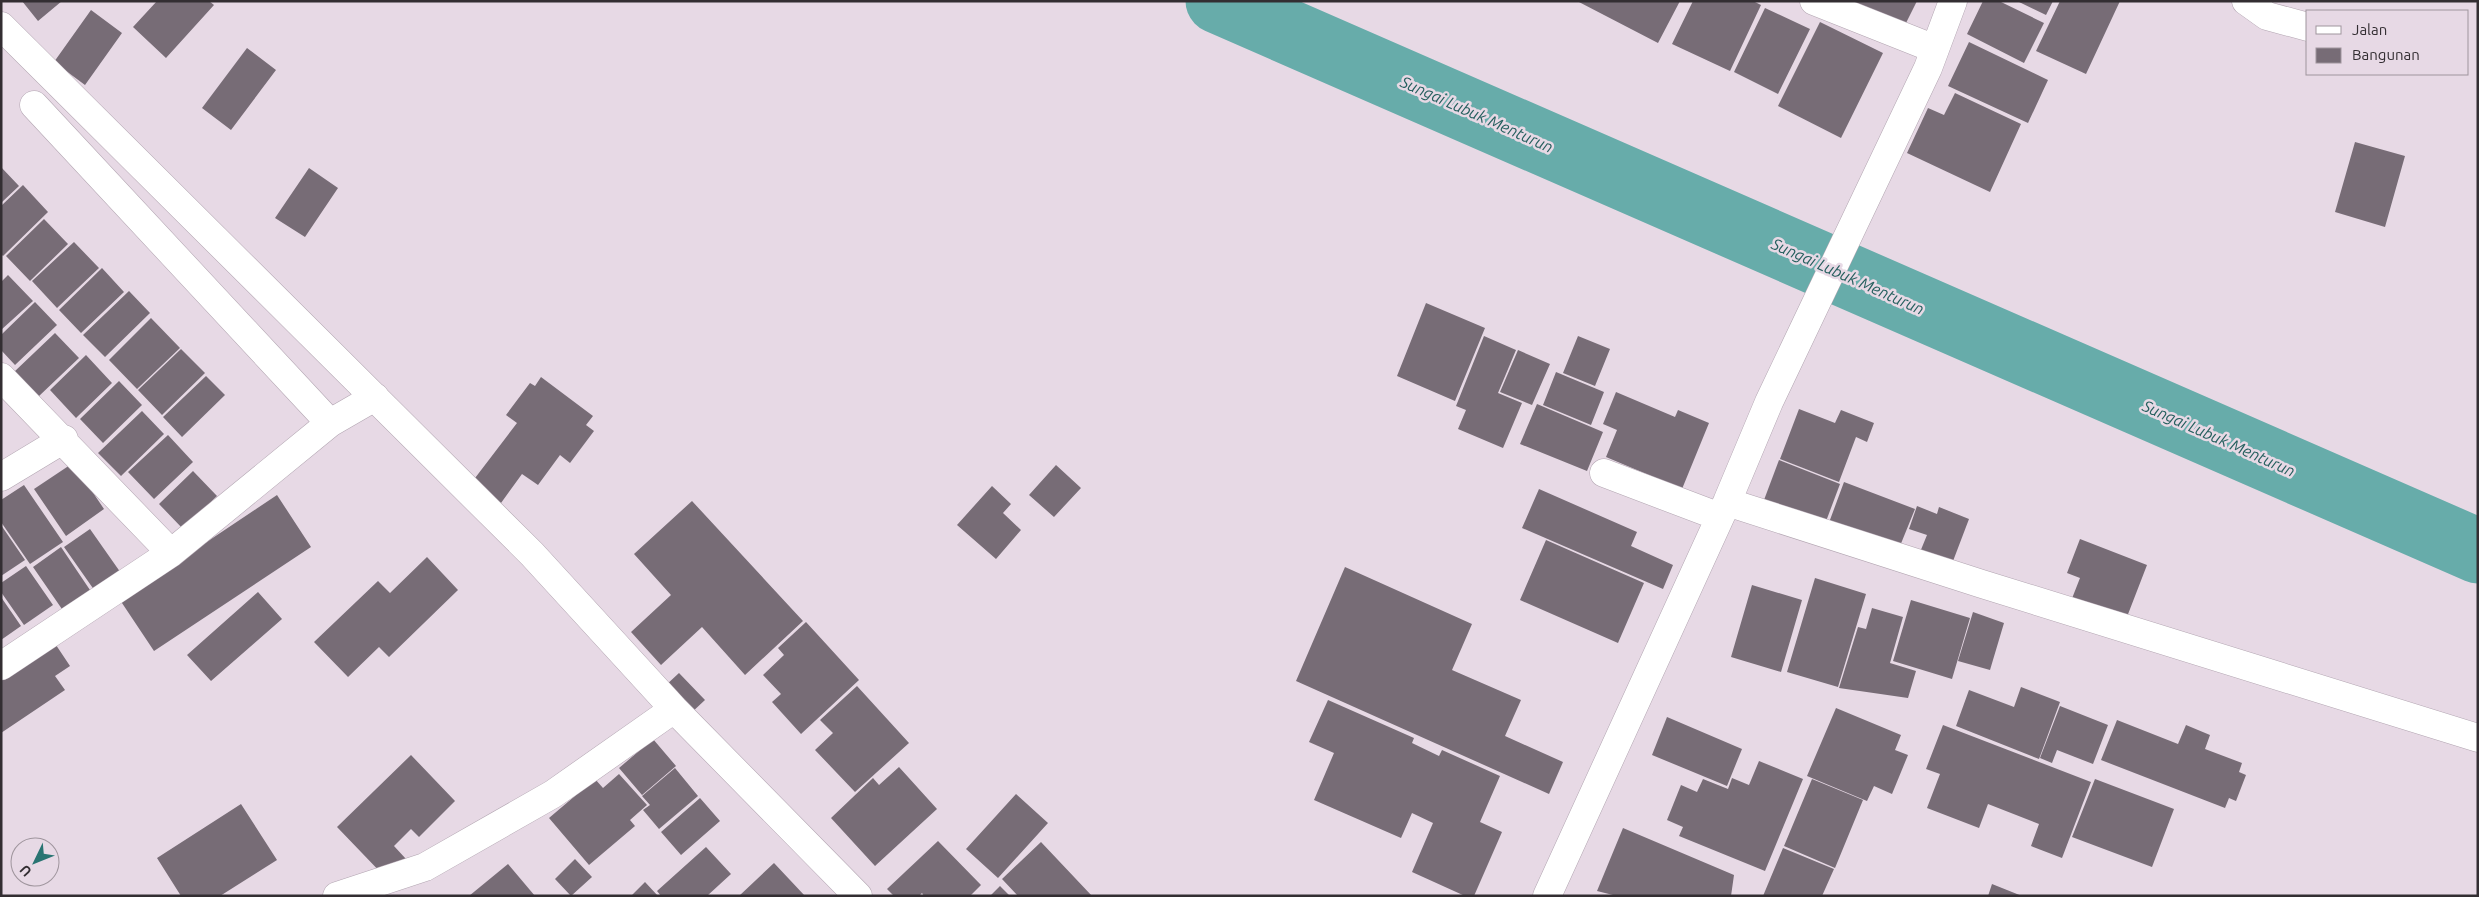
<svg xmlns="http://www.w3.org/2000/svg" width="2479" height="897" viewBox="0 0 2479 897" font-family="Ubuntu,sans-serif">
<rect width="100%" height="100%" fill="#e7d9e5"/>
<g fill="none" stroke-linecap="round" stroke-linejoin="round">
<path stroke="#67acaa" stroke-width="65" d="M1218,1L2478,551"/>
</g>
<path fill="#776c76" d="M22,1H62L38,21Z
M157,1H209L214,5L166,58L133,27Z
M1577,1H1680L1658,43Z
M1693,1H1753L1761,5L1730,71L1672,44Z
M1835,1H1917L1901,33Z
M1983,1H1999L2044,23L2024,63L1967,34Z
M2017,1H2053L2046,15Z
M2060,1H2120L2086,74L2036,51Z
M1765,8L1810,29L1778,94L1734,72Z
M91,10L122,33L85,85L54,62Z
M1820,22L1883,53L1841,138L1778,106Z
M1969,42L2048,80L2028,123L1948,86Z
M247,48L276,70L231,130L202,108Z
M1955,93L2021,124L1990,192L1907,153L1928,108L1944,115Z
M2355,142L2405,156L2385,227L2335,212Z
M1,167L19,186L1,203Z
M309,168L338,188L305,237L275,218Z
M23,185L48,212L3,256L1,254V206Z
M44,219L68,244L30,281L6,256Z
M74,242L99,268L57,308L32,281Z
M102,268L124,292L81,333L59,310Z
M8,275L33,301L1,330V282Z
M129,291L150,313L105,357L83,335Z
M35,302L57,325L15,365L1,350V335Z
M1426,303L1485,328L1455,401L1397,376Z
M151,318L180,348L137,389L109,360Z
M55,333L79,358L38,397L14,372Z
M1484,336L1516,350L1498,393L1522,403L1503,448L1458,429L1466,410L1456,406Z
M1578,336L1610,349L1595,386L1563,373Z
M181,349L205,373L162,415L138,390Z
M1518,350L1550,364L1532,405L1500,392Z
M86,355L112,383L76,418L50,390Z
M1556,372L1604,392L1591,425L1543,405Z
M206,376L225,395L182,437L163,417Z
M541,377L593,416L586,425L594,431L570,463L560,455L538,485L522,474L501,503L472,482L517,423L506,415L530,383L535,386Z
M119,381L142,405L103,443L80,419Z
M1616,392L1675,417L1678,410L1709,423L1682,489L1606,457L1617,430L1603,424Z
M1537,404L1603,432L1587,471L1520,444Z
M1799,409L1835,423L1841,410L1874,423L1867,442L1856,437L1839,482L1780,459Z
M142,411L164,434L121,476L98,453Z
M168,435L193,462L154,499L128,472Z
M1779,460L1840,484L1825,524L1761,508Z
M73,463L104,509L66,536L34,489Z
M1056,465L1081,488L1054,517L1029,495Z
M193,471L217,496L183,529L159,504Z
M1844,482L1915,509L1900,546L1827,528Z
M24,485L63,542L30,564L1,522V500Z
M992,486L1011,504L1003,513L1021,530L996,559L957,525Z
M1539,489L1637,532L1631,546L1673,565L1663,589L1522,528Z
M277,495L311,547L154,651L120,600Z
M692,501L803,621L745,675L702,627L661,665L631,632L671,595L634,554Z
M1917,506L1937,514L1939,507L1969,519L1950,569L1918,557L1927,535L1909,529Z
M1,525L25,560L1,576Z
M90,529L123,576L97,594L64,547Z
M2080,539L2147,565L2125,622L2071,601L2080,578L2067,573Z
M1546,540L1644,583L1618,643L1520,600Z
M61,547L92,593L64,612L33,567Z
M427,557L458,590L389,657L379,647L348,677L314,642L378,581L390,593Z
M26,566L53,605L24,625L1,592V583Z
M1345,567L1472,624L1452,670L1521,700L1505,736L1563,762L1549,794L1296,681Z
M1815,578L1866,594L1838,687L1787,672Z
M1752,585L1802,600L1781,672L1731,657Z
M258,592L282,619L211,681L187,655Z
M1,597L21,626L1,640Z
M1911,600L1970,618L1952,679L1893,661Z
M1872,608L1903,617L1890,663L1916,671L1908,698L1839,688L1858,627L1866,629Z
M1973,612L2004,623L1990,670L1958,661Z
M806,622L859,680L801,734L772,702L781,694L763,675L784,655L778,648Z
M52,639L70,666L55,676L65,690L1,733V672Z
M679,673L705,700L690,714L665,686Z
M857,686L909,743L855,792L815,750L833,733L820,720Z
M2021,687L2060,702L2039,759L1956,726L1969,690L2014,707Z
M1328,700L1414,738L1412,743L1439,756L1442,750L1500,776L1480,822L1502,832L1474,896H1465L1412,872L1433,823L1412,813L1401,838L1314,800L1334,753L1309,742Z
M2060,706L2108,725L2093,764L2057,750L2052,763L2040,758Z
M1836,708L1901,735L1895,750L1908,755L1892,794L1874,786L1867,801L1807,776Z
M1667,717L1742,749L1727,786L1652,755Z
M2117,720L2178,744L2186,725L2210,735L2205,749L2242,763L2239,772L2246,775L2236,801L2229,798L2225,808L2101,760Z
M1943,725L2091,782L2062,858L2031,846L2039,824L1988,804L1979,828L1927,808L1940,774L1926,769Z
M653,739L676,766L642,795L619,768Z
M411,755L455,801L419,837L411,829L394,846L406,859L386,878L337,827Z
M1759,761L1803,779L1765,871L1679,836L1683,827L1667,820L1681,785L1697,792L1703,779L1728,789L1732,778L1749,785Z
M899,767L937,809L875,866L831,818L873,778L879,785Z
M675,768L698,796L659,829L643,810L650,805L642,796Z
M619,774L647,805L630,820L635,826L589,865L549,818L595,779L603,788Z
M1812,779L1863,800L1835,868L1784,846Z
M2095,779L2174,809L2152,867L2072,837Z
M1016,794L1048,823L998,878L966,849Z
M700,798L720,821L681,855L661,832Z
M241,804L277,860L220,896H181L157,858Z
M1623,828L1734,875L1731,896H1617L1597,891Z
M938,841L981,885L970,896H924L922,893L919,896H894L887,889Z
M1041,842L1092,896H1018L1002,879Z
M706,847L731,874L707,896H661L657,891Z
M1783,848L1834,869L1822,896H1763Z
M575,859L592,877L571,896L555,879Z
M774,863L805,896H739Z
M508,864L535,896H469Z
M645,882L658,896H631Z
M1992,884L2022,896H1988Z
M1000,886L1010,896H990Z"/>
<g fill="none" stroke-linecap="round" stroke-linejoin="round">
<defs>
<path id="minor" d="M1814,1L1935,49
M2246,1L2267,16L2308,27
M1,26L532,554L674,709L858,896
M34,105L330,423
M1,377L171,553
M1604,473L1720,517
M1,477L64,439
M1727,502L1982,584L2478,738
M1,666L171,553L330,423L375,397
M337,896L425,867L553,794L674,709
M1547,896L1727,502L1769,402L1928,68L1953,1"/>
</defs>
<use href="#minor" stroke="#b2a5b1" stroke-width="29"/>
<use href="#minor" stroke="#fff" stroke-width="28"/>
</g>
<g text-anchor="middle" stroke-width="5" stroke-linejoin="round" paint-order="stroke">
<g font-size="16" font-style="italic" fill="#255f5e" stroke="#e7d9e5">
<text transform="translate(1477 114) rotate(24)" y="6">Sungai Lubuk Menturun</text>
<text transform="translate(1848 276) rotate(24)" y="6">Sungai Lubuk Menturun</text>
<text transform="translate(2219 438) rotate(24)" y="6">Sungai Lubuk Menturun</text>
</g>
</g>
<rect width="2479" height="897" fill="none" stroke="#332e32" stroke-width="5"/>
<rect x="2306" y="10" width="162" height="65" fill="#e7d9e5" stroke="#9f959d"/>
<rect x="2316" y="26" width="25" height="8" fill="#ffffff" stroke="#9f959d"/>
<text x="2352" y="35" font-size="15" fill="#332e32">Jalan</text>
<rect x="2316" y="48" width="25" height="15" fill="#776c76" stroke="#9f959d"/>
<text x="2352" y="60" font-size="15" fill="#332e32">Bangunan</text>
<g transform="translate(35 862) rotate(227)"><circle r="24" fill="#e7d9e5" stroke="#9f959d"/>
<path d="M0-4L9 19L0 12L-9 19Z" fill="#297472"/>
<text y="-8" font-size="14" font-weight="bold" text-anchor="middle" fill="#332e32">U</text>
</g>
</svg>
